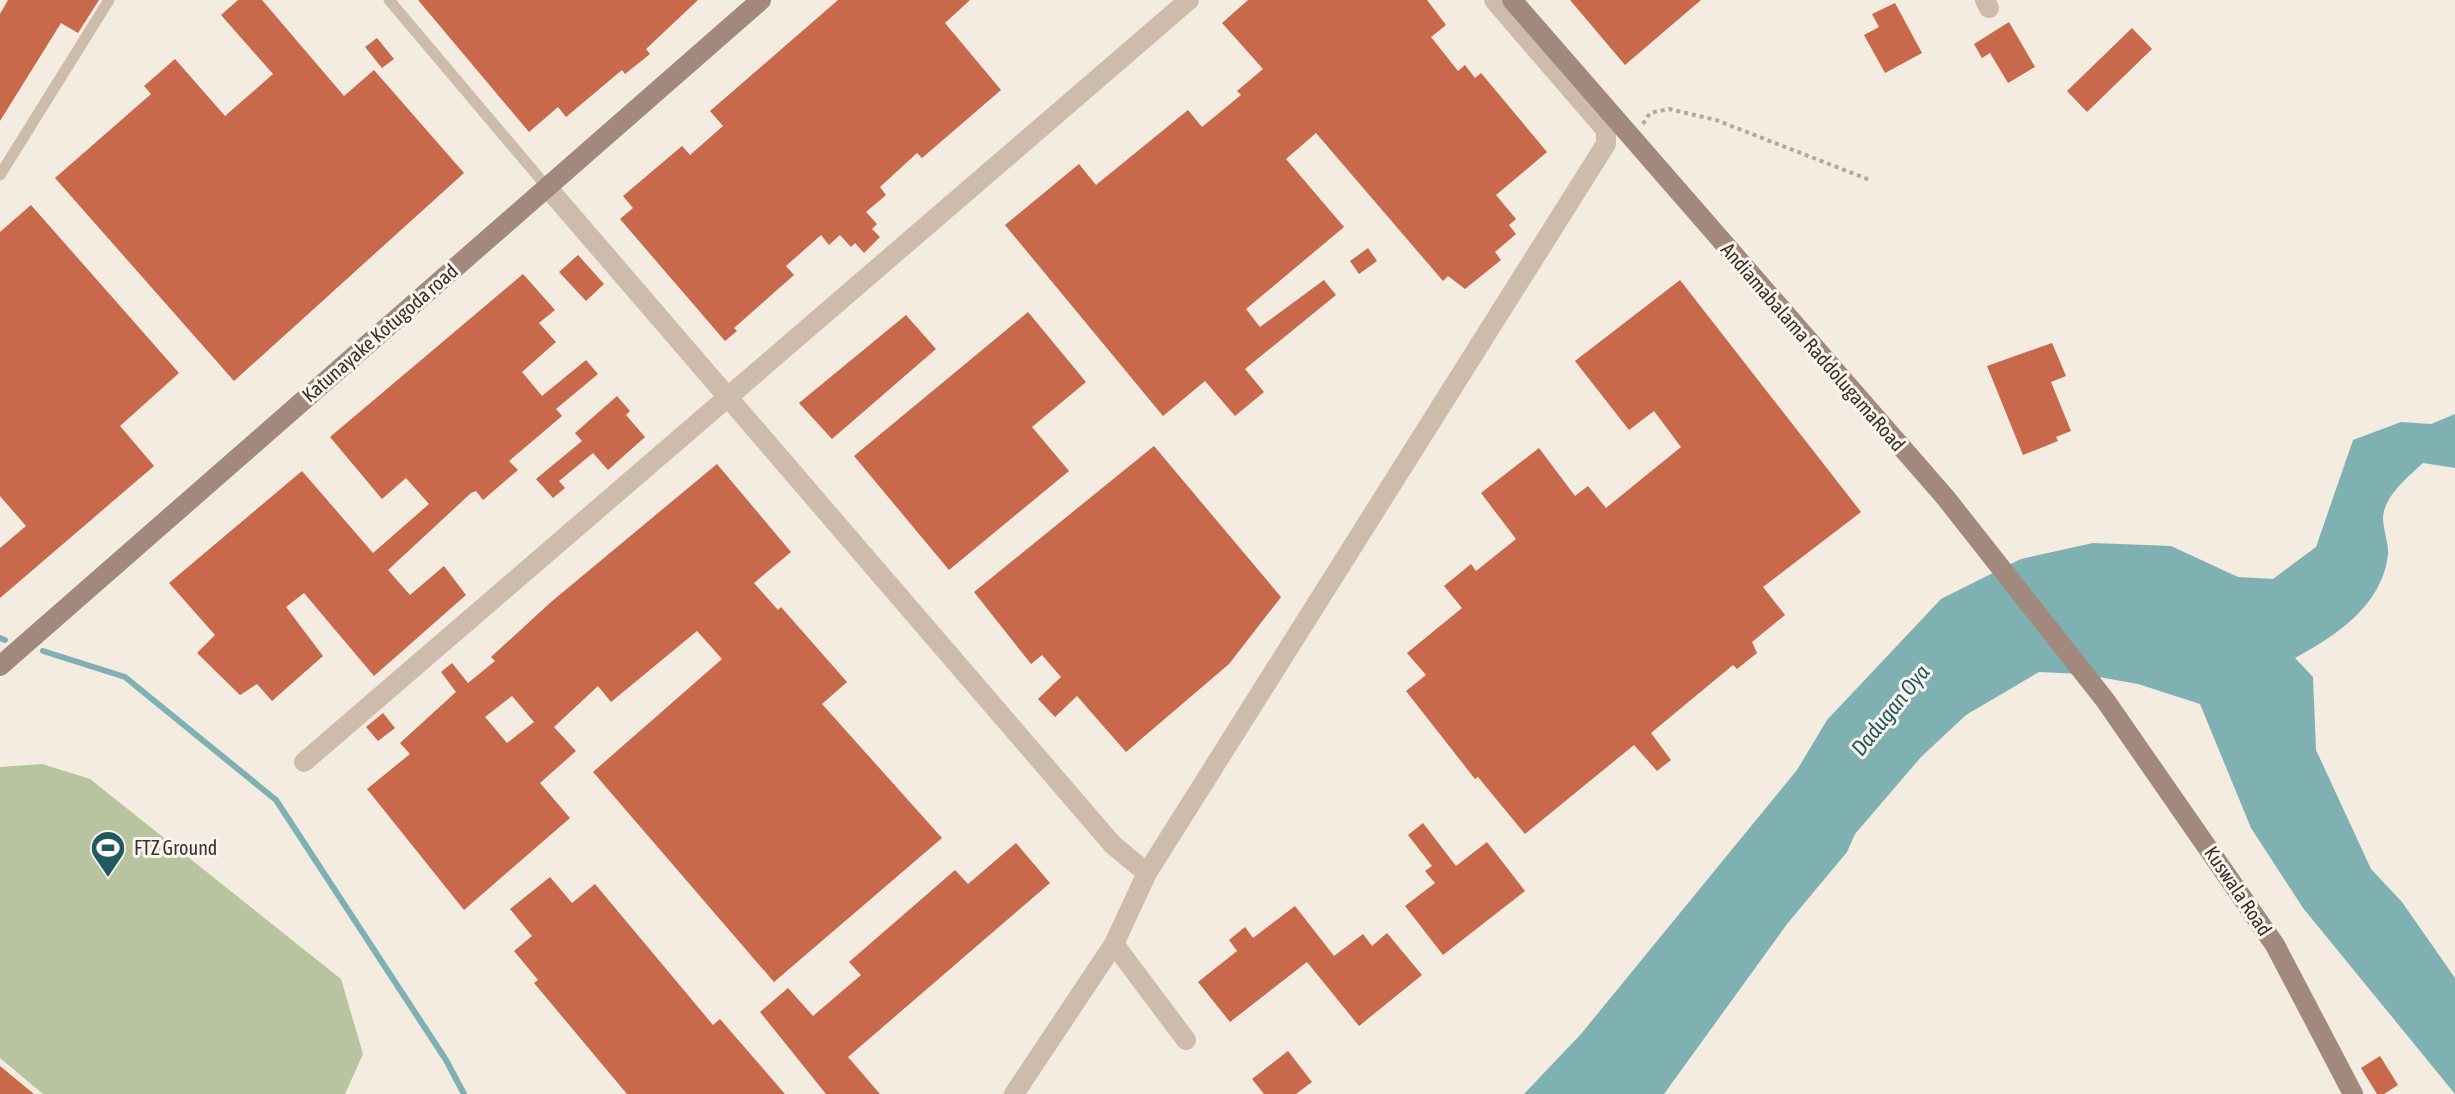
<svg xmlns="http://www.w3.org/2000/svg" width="2455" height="1094" viewBox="0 0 2455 1094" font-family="'Asap Condensed',sans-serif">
<rect width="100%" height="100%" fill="#f4ebe1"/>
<path fill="#b8c4a0" d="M42,764L90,779L341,979L363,1054L345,1094H43L0,1058V767Z"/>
<path fill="#7fb0b2" d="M2455,414V468L2423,463C2408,477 2384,496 2383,518C2383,530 2389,543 2388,555C2382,606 2335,636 2295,658L2313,677L2316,750L2371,869L2402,902L2455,978V1094L2303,908L2251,828L2200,704L2138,684L2082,674L2039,672L1966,715L1921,757L1855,834L1847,852L1787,924L1664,1094H1524L1581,1034L1797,770L1827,720L1941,599L2021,559L2093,543L2171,546L2238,577L2273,579L2316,547L2353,440L2401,422L2431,424Z"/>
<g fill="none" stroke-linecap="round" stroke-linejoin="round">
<path stroke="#7fb0b2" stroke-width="6" d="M0,638L5,640
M43,651L125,677L276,800L446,1060L464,1094"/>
</g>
<path fill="#c8694b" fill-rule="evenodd" d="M8,0H99L78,33L61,23L0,121V14Z
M238,0H262L344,96L374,70L464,173L234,381L55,178L151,94L144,86L175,59L225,116L273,74L221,15Z
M418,0H698L646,49L650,54L625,74L622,70L566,117L558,107L529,132Z
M838,0H970L945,23L1001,90L922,158L917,153L880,187L886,195L866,212L877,224L872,229L880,237L864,253L855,243L851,247L840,235L829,245L821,235L786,266L794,275L734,328L737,331L725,341L620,219L633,208L623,196L682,146L690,155L723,126L710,111Z
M1248,0H1427L1446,25L1431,37L1458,71L1465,65L1475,78L1481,73L1547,152L1496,195L1516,219L1509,225L1516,234L1495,252L1501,260L1465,289L1448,276L1443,281L1316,133L1286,159L1344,227L1246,309L1260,327L1324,280L1336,295L1245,369L1264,392L1235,416L1205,381L1163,416L1005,225L1079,164L1096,185L1188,110L1202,127L1241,95L1237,91L1263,69L1222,23Z
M1570,0H1701L1625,65Z
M1895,3L1922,53L1885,73L1864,35L1879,27L1872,14Z
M2009,22L2035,67L2008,83L1990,53L1982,58L1974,44Z
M2132,28L2152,49L2087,112L2067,91Z
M377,38L394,59L382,68L365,47Z
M31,205L179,373L120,426L154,466L0,598V548L26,526L0,496V232Z
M1368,248L1377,261L1359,274L1350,261Z
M578,255L604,284L586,301L559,272Z
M523,274L555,310L539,323L556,342L522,372L542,396L586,360L598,374L556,409L562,416L509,461L518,470L483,500L476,491L471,493L388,570L410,595L444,566L466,595L374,676L304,593L286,607L323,656L272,701L257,684L240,695L197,653L215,635L169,583L302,471L373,553L429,504L406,478L382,499L330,437Z
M1680,280L1861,512L1763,587L1785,615L1752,642L1757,653L1737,669L1733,665L1651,733L1671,760L1657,771L1634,745L1525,834L1478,777L1475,779L1406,691L1426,675L1407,653L1462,608L1444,586L1471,564L1476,571L1516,539L1481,493L1539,448L1575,496L1588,486L1606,508L1681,447L1654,411L1629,430L1575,361Z
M1028,312L1086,382L1032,427L1069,471L949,570L854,456Z
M906,315L936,349L832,439L799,403Z
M2052,343L2066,376L2051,382L2071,431L2056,437L2058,441L2023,455L1987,366Z
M617,396L630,411L626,415L645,437L608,470L593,453L559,481L565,488L553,498L536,479L582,441L575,433Z
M1154,446L1281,597L1229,664L1126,752L1077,696L1055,717L1038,699L1061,677L1042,655L1031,664L974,592Z
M717,464L791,552L754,583L778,610L781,607L847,682L822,704L942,838L774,982L593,772L722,659L697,631L611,702L598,686L554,727L576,751L540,783L570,818L464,910L367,789L410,754L400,743L456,692L441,672L452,663L468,683L495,661L491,657L551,602ZM512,696L534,722L507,743L485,717Z
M383,713L395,728L378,741L366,727Z
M1423,823L1456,866L1487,842L1525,891L1443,955L1405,906L1435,883L1425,871L1432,866L1408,835Z
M1016,843L1050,883L848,1057L880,1094H826L760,1012L788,988L813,1016L861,975L849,962L955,870L968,884Z
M550,877L572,903L595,884L713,1025L720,1019L785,1094H627L534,983L538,980L514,951L532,936L510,909Z
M1295,906L1334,956L1363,934L1372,946L1387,933L1422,975L1359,1026L1307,962L1230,1022L1198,982L1237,951L1229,940L1245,927L1253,938Z
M1288,1051L1312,1082L1296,1094H1264L1252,1079Z
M2380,1056L2398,1085L2384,1094H2377L2361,1068Z
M0,1066L34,1094H0Z"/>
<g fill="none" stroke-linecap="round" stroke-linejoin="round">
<path stroke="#b9a596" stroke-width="4" stroke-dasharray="4 4" stroke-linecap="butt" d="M1643,124L1650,113L1669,109L1716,120L1870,180"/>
<path stroke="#cdbbac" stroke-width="11" d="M389,0L547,187
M0,175L109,0"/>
<path stroke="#cdbbac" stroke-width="20" d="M1985,0L1989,8
M547,187L1113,845L1147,873L1606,144V130L1494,0
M304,762L1189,0
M1114,944L1186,1040
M1014,1094L1114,944L1147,873"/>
<path stroke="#a18a7d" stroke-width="20" d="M1512,0L1945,497L2105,700L2275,945L2353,1094
M0,666L761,0"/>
</g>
<defs>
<symbol id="stadium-pin" viewBox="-11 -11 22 30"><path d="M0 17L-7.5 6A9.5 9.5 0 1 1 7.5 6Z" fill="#1f5a5e" stroke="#fbf5ee"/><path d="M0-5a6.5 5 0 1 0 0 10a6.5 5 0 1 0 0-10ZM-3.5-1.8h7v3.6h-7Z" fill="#fff"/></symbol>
</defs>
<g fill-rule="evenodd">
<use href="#stadium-pin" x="88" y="828" width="40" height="54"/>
</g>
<g text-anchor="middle" stroke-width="6" stroke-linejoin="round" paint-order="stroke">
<g font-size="20" fill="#3b302b" stroke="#fbf5ee">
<text transform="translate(380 333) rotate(-41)" y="7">Katunayake Kotugoda road</text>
<text transform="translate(1813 347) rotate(49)" y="7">Andiamabalama RaddolugamaRoad</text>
<text transform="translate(2238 891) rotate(56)" y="7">Kuswala Road</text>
</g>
<g font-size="20" fill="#3b302b" stroke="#fbf5ee" text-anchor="start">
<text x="134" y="855">FTZ Ground</text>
</g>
<g font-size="22" font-style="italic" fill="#1f5a5e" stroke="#fbf5ee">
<text transform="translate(1890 710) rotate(-51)" y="8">Dadugan Oya</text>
</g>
</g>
</svg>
